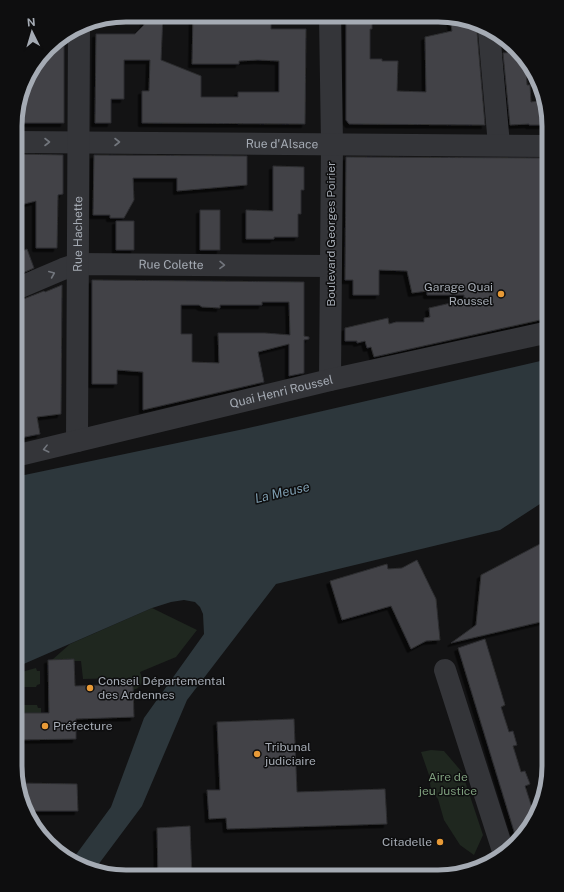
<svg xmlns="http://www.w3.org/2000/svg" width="564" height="892" viewBox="0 0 564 892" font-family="'Public Sans',sans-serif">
<defs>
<filter id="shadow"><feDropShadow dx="-3.5" dy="3.5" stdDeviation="0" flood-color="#0009"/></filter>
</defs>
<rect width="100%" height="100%" fill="#131314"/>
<path fill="#1f271f" d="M152,608L197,630L176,657L140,672C143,681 143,687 133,690L132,684H123L122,678L83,679L81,661H74V659L52,660L70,644Z
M36,668L37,671H40V684L37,685L36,687H18V686H15V671H16L18,673Z
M15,705H37L38,708H41V713H15Z
M431,750L444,751L462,772L483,835L474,855L460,845L444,820L438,799L431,791L429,775L421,752Z"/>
<path fill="#2d373c" d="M549,359V505L543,502L500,530L276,584L187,700L142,806L95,869L72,860L111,807L144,718L204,634L203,614L200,607L195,602L184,600L171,602L152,608L19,666L15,654V477L244,429Z"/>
<path fill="#424347" stroke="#2d2d30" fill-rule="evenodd" filter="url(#shadow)" d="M144,15H163L161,60L201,76V97H238V92H279V61L258,60L239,61V64H192L193,15H271V29H306L305,124L142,123V91H149L150,60H124V99H111V123H95L96,34H135L144,25Z
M346,16H372V29H370V59H382V61H398L397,91L426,92L425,37L452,31L450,16H453L478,26L477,32L485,125L349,124L346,120Z
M64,36V123H16V112L27,77L53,43Z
M517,52L526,64L527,85H530L531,102L544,100L549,125H529V124L510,125L503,53Z
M16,154L63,155V194L58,195L57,248H36V201L16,206Z
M94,155L247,156V185L177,191V178H133L134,200L124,218H110V215H93Z
M346,157L549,158V318L374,357L371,347L367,348L365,341L357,343V341H345V328L388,318L389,324L396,322H424V318L430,317L429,308L464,300V295H427V291L412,293L407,271L379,270V295H353V280H345Z
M273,166L304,167V190H301V214H298V237H274V239H246V210L273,211Z
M200,210H220V250H200Z
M116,221H134V250H116Z
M27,249L34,268L16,276V254Z
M92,280L304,282V336L309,337V339L304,340V373L289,376V344L258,352L264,382L143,410V372L117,370V384H92ZM262,302H289L290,335L265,333H218L219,363L192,362V334H181V305H199L202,307L220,308V305H262Z
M62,285L61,414L37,417L40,434L15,439L16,301L21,300L44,291L45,292Z
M549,540V620L451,643L476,625L481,575L540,544Z
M417,560L436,599L440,640L426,641L411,649L391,606L342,620L330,581L387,564L388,569L402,568Z
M485,639L505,705L501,707L509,732L513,731L517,745L513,746L521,772L525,771L530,784L525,786L534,814L526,833L517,841L458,648Z
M74,659L75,686L133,684L134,717L76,719V739L15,740V713H49L48,660Z
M294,719L297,792L385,789L387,824L227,829L226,818L209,819L207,790H220L217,722Z
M18,783L77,784L78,811H26L24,809Z
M190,826L192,876H158L157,828Z"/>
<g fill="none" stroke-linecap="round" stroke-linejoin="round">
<g stroke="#343539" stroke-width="22">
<path d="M330,16L332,144L330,380"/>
<path d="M489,31L499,145"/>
<path id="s1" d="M16,142L549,146"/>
<path id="s2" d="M16,289L63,269L78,264L331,266"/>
<path id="s3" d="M77,441L79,26"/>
<path id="s4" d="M15,456L330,380L549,332"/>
<path d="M445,670L503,851"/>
</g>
</g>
<defs><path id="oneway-chevron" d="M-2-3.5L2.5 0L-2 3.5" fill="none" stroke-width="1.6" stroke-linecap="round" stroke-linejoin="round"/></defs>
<g stroke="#72767d">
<use href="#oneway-chevron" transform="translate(47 142)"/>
<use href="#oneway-chevron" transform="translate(117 142)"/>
<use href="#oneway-chevron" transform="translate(222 265) rotate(1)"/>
<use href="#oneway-chevron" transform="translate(52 274) rotate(-23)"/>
<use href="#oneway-chevron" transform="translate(46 449) rotate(166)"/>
</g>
<g fill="#e89a37" stroke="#0e0e0f" stroke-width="1.5">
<circle cx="501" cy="294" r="4"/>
<circle cx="90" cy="688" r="4"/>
<circle cx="45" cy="726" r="4"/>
<circle cx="257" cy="754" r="4"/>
<circle cx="440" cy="842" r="4"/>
</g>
<g text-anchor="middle" stroke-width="3" stroke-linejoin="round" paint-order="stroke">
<g font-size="12" fill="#a5abb4" stroke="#0e0e0f">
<text dy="4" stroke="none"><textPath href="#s1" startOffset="266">Rue d'Alsace</textPath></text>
<text dy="4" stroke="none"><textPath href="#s3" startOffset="207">Rue Hachette</textPath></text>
<text transform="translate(331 234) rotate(-90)" y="4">Boulevard Georges Poirier</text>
<text dy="4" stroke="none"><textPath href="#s2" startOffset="160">Rue Colette</textPath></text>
<text dy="4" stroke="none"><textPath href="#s4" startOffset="274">Quai Henri Roussel</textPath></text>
</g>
<g font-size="12" fill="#a5abb4" stroke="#0e0e0f" text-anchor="start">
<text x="493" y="291" text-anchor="end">Garage Quai<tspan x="493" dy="14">Roussel</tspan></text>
<text x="98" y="685">Conseil Départemental<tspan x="98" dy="14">des Ardennes</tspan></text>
<text x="53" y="730">Préfecture</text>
<text x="265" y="751">Tribunal<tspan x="265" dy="14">judiciaire</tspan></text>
<text x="432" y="846" text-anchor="end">Citadelle</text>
</g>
<g font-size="12" fill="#7e9e7d" stroke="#0e0e0f">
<text x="448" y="781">Aire de<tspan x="448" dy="14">jeu Justice</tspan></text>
</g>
<g font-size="13" font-style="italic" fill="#7d9cae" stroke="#0e0e0f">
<text transform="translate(282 492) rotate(-13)" y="5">La Meuse</text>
</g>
</g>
<path d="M0 0H564V892H0ZM126 22H438A104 104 0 0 1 542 126V766A104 104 0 0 1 438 870H126A104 104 0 0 1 22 766V126A104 104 0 0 1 126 22Z" fill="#0e0e0f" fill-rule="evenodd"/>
<path fill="none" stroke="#a5abb4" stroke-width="5" d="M126 22H438A104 104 0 0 1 542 126V766A104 104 0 0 1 438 870H126A104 104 0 0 1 22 766V126A104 104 0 0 1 126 22Z"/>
<g transform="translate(32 32) rotate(355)" stroke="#0e0e0f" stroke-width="3" paint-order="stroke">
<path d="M0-3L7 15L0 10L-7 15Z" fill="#a5abb4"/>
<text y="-6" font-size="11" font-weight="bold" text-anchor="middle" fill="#a5abb4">N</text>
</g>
</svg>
